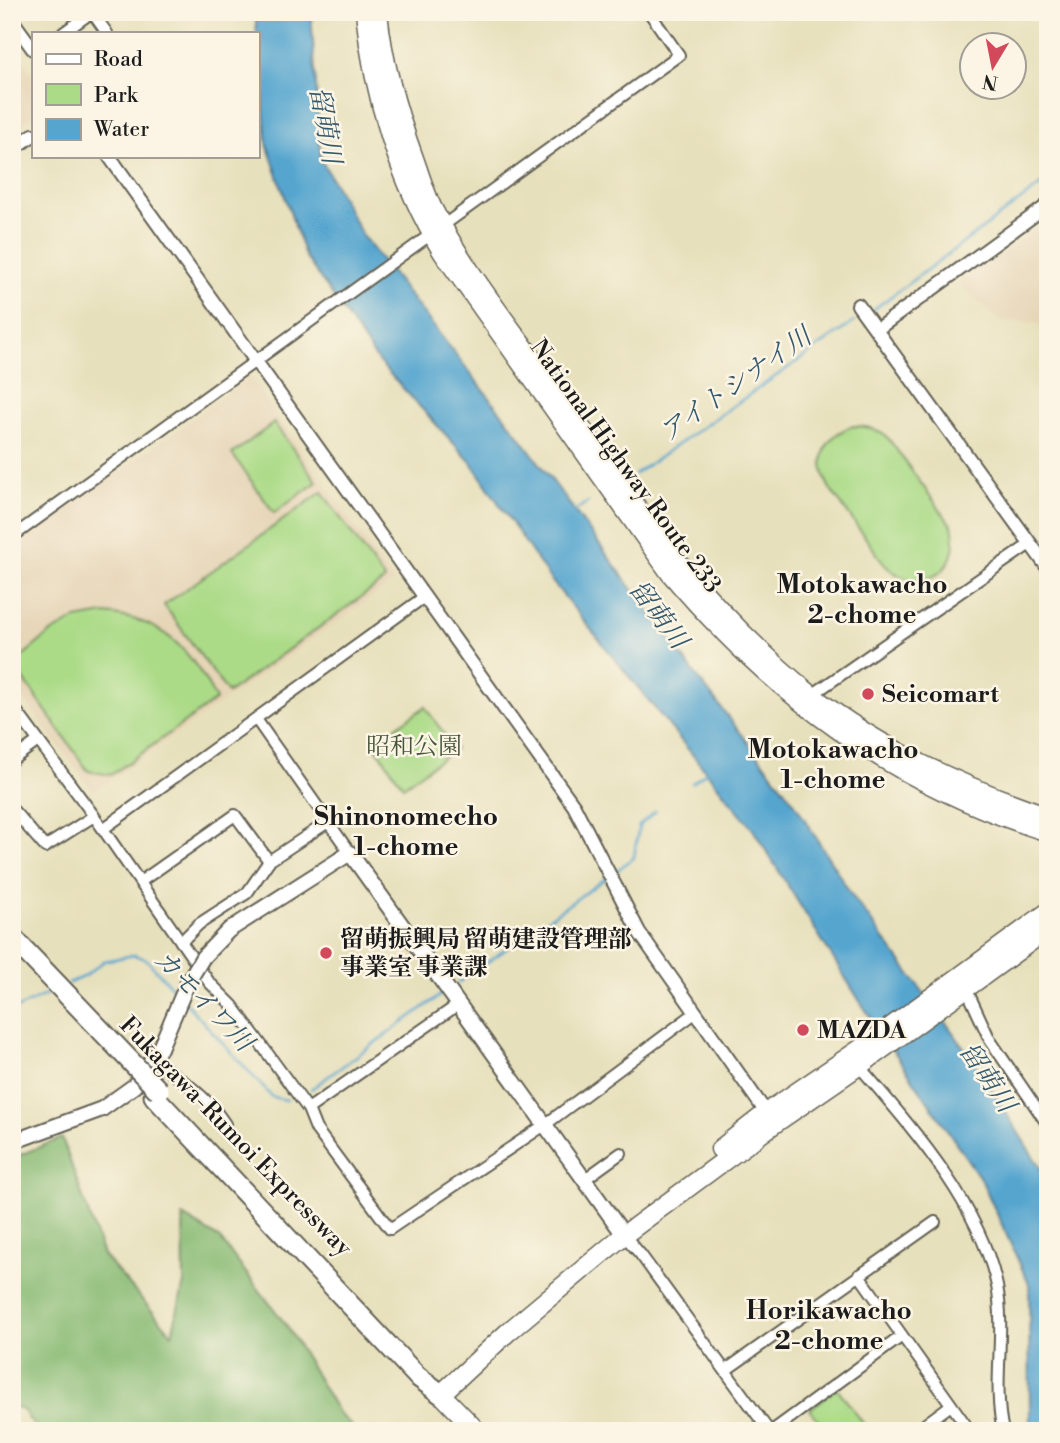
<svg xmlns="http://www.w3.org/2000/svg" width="1060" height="1443" viewBox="0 0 1060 1443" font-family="'Libre Bodoni','Noto Serif JP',serif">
<rect width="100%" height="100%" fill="#fcf5e5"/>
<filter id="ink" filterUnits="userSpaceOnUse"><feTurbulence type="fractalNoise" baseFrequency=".0143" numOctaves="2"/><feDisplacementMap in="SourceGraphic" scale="14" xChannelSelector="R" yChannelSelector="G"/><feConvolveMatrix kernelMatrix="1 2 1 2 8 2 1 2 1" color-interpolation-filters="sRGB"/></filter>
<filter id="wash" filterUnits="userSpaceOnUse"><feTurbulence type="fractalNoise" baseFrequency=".00686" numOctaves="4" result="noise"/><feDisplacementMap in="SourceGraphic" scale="28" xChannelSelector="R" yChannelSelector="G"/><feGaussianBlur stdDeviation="1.57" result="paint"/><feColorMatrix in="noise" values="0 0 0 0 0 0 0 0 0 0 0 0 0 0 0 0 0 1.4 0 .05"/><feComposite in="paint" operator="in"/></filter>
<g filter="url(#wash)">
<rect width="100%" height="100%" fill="#e7e0bc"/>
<path fill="#e6d5b7" d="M12,45L33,76V116L12,132Z
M1048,220V334L1037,323L999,320L958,283Z
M250,377L394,582L93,792L12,683V548Z"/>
<path fill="#acdb88" stroke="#647c52" stroke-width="2" d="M274,423L317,482L274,513L232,454Z
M853,426C868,426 877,429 888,438L952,526C964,572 919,598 885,565L829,487C815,460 824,436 853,426Z
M322,492L385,580L228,693L164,605Z
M104,614C163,618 191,650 216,700L111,775L88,771L13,664L49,634L76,619Z
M425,707L455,749L403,786L373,743Z
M837,1388L869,1431H826L810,1409Z"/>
<path fill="#89bb74" stroke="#526c48" stroke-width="2" d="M62,1138L103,1255L172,1334L184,1283L183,1216L220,1239L287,1326L339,1414L357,1431H37L23,1410L12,1406V1158Z"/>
<path fill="#55a5cf" stroke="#386076" stroke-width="2" d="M255,12H311L321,159L362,235L515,430L695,674L794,802L851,894L971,1057L1048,1180V1431H1032L1030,1428L1029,1284L982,1181L861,1003L752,828L550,579L470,461L378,361L305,256L267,144Z"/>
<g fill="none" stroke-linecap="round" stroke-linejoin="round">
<path stroke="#55a5cf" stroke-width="2.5" d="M874,309L1048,180
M635,474L854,322
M573,512L588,502
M692,783L709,770
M615,872L634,857L639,826L656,811
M69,983L85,976L104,961L134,955L146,959L178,994
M458,983L606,878
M185,1002L272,1097L287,1100
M12,1011L53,991
M311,1089L441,995"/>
</g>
</g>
<g filter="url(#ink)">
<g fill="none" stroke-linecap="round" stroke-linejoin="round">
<defs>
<path id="minor" d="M63,33L92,12L107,33
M12,537L679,55L649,12
M809,697L1030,544
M12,705L94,816L209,982L233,1006L308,1109L316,1129L390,1229L546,1124L695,1013
M256,719L350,853
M12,760L38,741
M12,809L45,847L94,816
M103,829L424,597
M140,882L235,815L269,861
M181,942L199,924L247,893L269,861L328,822
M966,988L990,1040L1048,1125
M153,1060C181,1079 206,1095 225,1124
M859,1066C912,1128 980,1204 997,1286C1006,1334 992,1384 1003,1431
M308,1109L459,1004
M585,1179L621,1153
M624,1235L641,1255L769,1431
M859,1275L970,1431
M726,1370L935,1222
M772,1431L902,1336
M916,1431L951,1405"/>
<path id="tertiary" d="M12,20L33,49
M12,150L33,135
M109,156L574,806L639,932L770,1118
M858,305L1048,568
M876,330L1048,205"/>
<path id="secondary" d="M203,957L229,930L350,853L624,1235
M12,1142L102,1109L134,1086L160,1048"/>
<path id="trunk" d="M365,12C373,96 399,181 443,253L670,573C775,697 891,783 1048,832
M378,12C383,64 397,112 415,161C420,176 425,192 432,207C464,270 511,327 551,384C592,442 631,503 675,558C715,607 761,654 810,694C881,750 963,787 1048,816
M720,1149L766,1113L863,1047L1048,912
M477,1431L441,1394L508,1332L624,1235L774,1124L870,1058L1048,929"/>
<path id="motorway" d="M154,1096L417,1376L441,1394"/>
</defs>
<use href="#minor" stroke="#636154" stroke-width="14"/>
<use href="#tertiary" stroke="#636154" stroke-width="16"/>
<use href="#secondary" stroke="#636154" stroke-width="18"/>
<use href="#trunk" stroke="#636154" stroke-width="21"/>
<use href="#motorway" stroke="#636154" stroke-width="23"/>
<use href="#minor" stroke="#fff" stroke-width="10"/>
<use href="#tertiary" stroke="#fff" stroke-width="12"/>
<use href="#secondary" stroke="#fff" stroke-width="14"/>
<use href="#trunk" stroke="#fff" stroke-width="18"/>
<use href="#motorway" stroke="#fff" stroke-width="19"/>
<defs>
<path id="secondary-bridge" d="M160,1048L188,982L203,957"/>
<path id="motorway-bridge" d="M12,937L159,1091"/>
</defs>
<use href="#secondary-bridge" stroke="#636154" stroke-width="18" stroke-linecap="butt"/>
<use href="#motorway-bridge" stroke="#636154" stroke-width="23" stroke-linecap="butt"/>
<use href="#secondary-bridge" stroke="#fff" stroke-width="14"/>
<use href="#motorway-bridge" stroke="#fff" stroke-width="19"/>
</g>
</g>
<g fill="#d1495b" stroke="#fcf5e5" stroke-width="2.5">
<circle cx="868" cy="694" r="7"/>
<circle cx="326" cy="953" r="7"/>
<circle cx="803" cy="1030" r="7"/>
</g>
<g text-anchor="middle" stroke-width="5" stroke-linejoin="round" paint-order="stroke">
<g font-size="24" fill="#1c1c1c" stroke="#fcf5e5">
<text transform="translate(626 466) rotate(54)" y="8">National Highway Route 233</text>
<text transform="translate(236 1136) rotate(46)" y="8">Fukagawa-Rumoi Expressway</text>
</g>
<g font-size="24" font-weight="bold" fill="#1c1c1c" stroke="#fcf5e5" text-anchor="start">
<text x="882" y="702">Seicomart</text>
<text x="340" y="947">留萌振興局 留萌建設管理部<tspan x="340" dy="28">事業室 事業課</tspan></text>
<text x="817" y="1038">MAZDA</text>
</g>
<g font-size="24" fill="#47553c" stroke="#fcf5e5">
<text x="414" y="754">昭和公園</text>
</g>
<g font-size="26" font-style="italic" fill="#365a6d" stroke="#fcf5e5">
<text transform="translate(326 125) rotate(80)" y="9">留萌川</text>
<text transform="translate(735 384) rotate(-35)" y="9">アイトシナイ川</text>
<text transform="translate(659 614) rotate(53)" y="9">留萌川</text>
<text transform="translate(204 1000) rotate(46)" y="9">カモイワ川</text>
<text transform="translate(988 1077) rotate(56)" y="9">留萌川</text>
</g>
<g font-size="26" font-weight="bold" fill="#1c1c1c" stroke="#fcf5e5">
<text x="862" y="593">Motokawacho<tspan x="862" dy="30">2-chome</tspan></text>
<text x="833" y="758">Motokawacho<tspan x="833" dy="30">1-chome</tspan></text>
<text x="406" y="825">Shinonomecho<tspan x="406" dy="30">1-chome</tspan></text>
<text x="829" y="1319">Horikawacho<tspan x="829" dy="30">2-chome</tspan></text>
</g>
</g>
<rect width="1060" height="1443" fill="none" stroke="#fcf5e5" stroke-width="42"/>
<rect x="32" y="32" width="228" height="126" fill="#fcf5e5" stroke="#a29e95" stroke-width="2"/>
<rect x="46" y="54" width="35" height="10" fill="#ffffff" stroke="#a29e95" stroke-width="2"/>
<text x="94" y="66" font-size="21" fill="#1c1c1c">Road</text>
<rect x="46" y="84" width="35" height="21" fill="#acdb88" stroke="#a29e95" stroke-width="2"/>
<text x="94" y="102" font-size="21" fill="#1c1c1c">Park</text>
<rect x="46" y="119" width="35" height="21" fill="#55a5cf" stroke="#a29e95" stroke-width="2"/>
<text x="94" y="136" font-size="21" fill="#1c1c1c">Water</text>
<g transform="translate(993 66) rotate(190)"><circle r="33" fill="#fcf5e5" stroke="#a29e95" stroke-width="2"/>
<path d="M0-5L12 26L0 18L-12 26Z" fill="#d1495b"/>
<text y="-10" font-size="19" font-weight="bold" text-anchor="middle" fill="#1c1c1c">N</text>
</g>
</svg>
